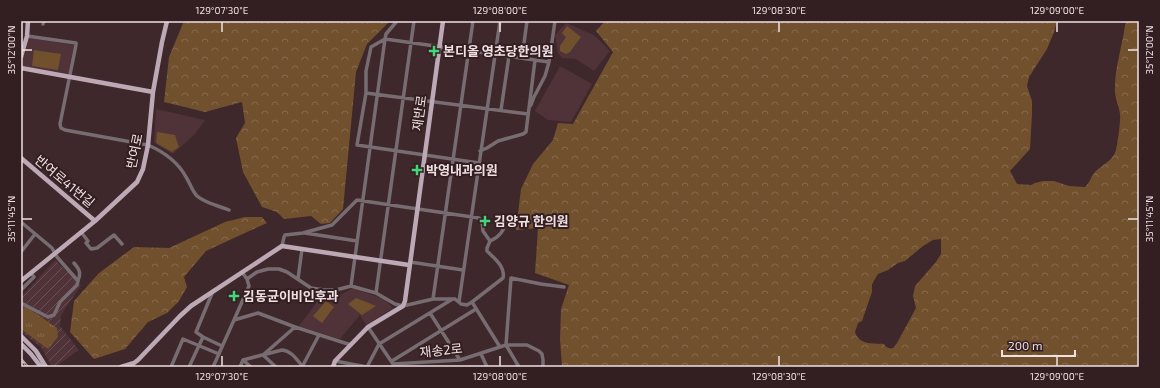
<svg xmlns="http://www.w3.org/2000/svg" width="1160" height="388" viewBox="0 0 1160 388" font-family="'Exo 2','Noto Sans KR',sans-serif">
<defs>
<pattern id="industrial-furrows" width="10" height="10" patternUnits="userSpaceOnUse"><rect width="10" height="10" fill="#4f3338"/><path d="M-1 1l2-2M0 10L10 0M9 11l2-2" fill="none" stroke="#695054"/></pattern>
<pattern id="grass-tufts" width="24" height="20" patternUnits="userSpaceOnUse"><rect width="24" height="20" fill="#71502d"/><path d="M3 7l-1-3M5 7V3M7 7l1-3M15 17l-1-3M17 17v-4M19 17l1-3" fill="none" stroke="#86694b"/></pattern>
<pattern id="forest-crowns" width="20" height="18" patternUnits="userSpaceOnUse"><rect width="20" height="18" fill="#71502d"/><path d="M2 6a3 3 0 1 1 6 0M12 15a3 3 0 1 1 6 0" fill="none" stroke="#86694b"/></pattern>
</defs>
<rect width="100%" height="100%" fill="#3e282b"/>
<path fill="#4f3338" d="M566,23L594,35L610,51L594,71L576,59L562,58L558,53L555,35Z
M29,38L74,45L68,75L21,66Z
M560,66L592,84L571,122L548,120L535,111Z
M156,109L205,120L195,134L173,154L156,144L154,142Z
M353,288L384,299L393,308L366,325L360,315L340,339L299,326L323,294H342Z"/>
<path fill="url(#industrial-furrows)" d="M55,260L81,285L61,315L60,326L79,350L55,367H52L41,347L21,332V297Z"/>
<path fill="url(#grass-tufts)" d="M25,306L57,328L58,337L48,349L21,329V311Z"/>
<path fill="url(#forest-crowns)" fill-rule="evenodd" d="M184,21H390L367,44L356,72L343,209L330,223L321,224L311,216L284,219L277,212L262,207L243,172L236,138L245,123L242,102L205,112L164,102L169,57Z
M605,21H1057L1054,32L1047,49L1029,77L1027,86L1032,101V114L1030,149L1010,171L1017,184L1031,185L1035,183L1043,181H1054L1069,186L1085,187C1091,181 1092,174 1097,170C1104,164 1111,161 1115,153C1117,150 1121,119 1120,114C1119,105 1114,97 1115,87C1115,72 1119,57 1122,42C1124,35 1124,28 1126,21H1139V367H562L560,339L561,309L569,285L535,273L538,228L516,230L521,189L533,164L553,140L558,123L573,124L613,52L596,31ZM941,239V254L936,262L915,286L913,296L916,308L897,343L893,348C889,349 886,348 884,344C871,343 859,345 855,332L858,323L862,321L872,292V284L878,274L888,270L898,263L905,261L923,246L933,240Z
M245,217H262L267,223L247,232L206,251L184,277L187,287L179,301L167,313L148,322L125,349L94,359L70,332L74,301L99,273L134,247L169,248L225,222Z"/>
<path fill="#71502d" d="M567,26L581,37L570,52L566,54L560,51V46L566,37L562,33Z
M34,50L61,54L58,70L32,66Z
M157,132L175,135L179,147L172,152L156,143Z
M356,298L376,306L362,315L348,304Z
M326,301L334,307L322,323L313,316Z"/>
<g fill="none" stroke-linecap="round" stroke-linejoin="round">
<path stroke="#766c72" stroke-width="3.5" d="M43,24L44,21
M27,36L76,43V45L60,124L61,128L65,130L148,145C164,152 178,162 186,177C190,183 192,191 197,196C205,203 219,206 229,210
M385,39L371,47L366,71V93L357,145L479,163
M385,39L549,62
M522,58L527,21
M366,93L528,114
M529,107L531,105L534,97L545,76L549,62L555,21
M501,110L509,56
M480,151L487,148L498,141L523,134L526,132L535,60
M21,222L52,248L57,257L78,281L77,285L60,302L54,315L48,317L21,303
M81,232L88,241L86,243L91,249L97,248L114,235L122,244
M305,233L357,241
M490,241C500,237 505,229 507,219
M21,252L35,234
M410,262L463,270
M74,263C80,270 81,273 78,281
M247,279L257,272L268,269H279L287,272L311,288L324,290H336L351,286L376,293L395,304L403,306L433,299H455L461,304L467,305L472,302L503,278C506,267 494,258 487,251V248L490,241L483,231L482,221L479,218L357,200L332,225L303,233L285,235L284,237L282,246
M298,279L302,249
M351,286L385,39L386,34L397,21
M21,290L34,277L31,273
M376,293L414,21
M433,299L473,21
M459,302L500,21
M472,302L500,347
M430,313L460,360
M234,320L249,286L247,279L242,272
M368,327L393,364L460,360L506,345H527L539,351L542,354L543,360V367
M203,337L222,346
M481,354L487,367
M243,360L282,350C292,351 297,360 303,367
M243,360L251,367
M335,361L367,367
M392,361L476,309
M21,366L22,367
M171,367L183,339L219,354
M189,367L203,337L196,332L213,291
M213,367L234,320L258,313L295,327L351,345
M240,367L243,360
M276,367L263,355L295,327
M302,367L319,335
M367,367L379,344L451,300
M519,367L506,345L511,278L541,284L564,287"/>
<path stroke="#bca9b5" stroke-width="4.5" d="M21,57L27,36L28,21
M21,68L153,92
M21,158L95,221
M21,281L95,221L137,182L143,169L148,145L153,92L162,42L167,21
M21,336L36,351L46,367
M21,344L31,354L41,367
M121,367L134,363L138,360L180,316L191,306L282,246L409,265
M333,367L335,361L368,327L403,306L405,301L443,21"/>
<defs>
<path id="rail" d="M21,359L28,367"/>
</defs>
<use href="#rail" stroke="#ccbcbe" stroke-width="2.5"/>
<use href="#rail" stroke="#331e22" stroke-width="1" stroke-dasharray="3" stroke-linecap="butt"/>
</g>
<path fill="none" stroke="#efe0e2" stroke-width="1.5" d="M222,22V32M500,22V32M779,22V32M1057,22V32M22,50H32M1128,50H1138M22,219H32M1128,219H1138M222,356V366M500,356V366M779,356V366M1057,356V366"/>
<g fill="#44d77a" stroke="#331e22" stroke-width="1.5">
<path d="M432 45h4v4h4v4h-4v4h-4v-4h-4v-4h4z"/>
<path d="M415 164h4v4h4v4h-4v4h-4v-4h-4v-4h4z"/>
<path d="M483 215h4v4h4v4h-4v4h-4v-4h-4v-4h4z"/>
<path d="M232 290h4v4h4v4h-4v4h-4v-4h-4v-4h4z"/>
</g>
<g text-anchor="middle" stroke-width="4" stroke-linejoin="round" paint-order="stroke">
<g font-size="13" font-weight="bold" fill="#efe0e2" stroke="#331e22" text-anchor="start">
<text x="443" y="56">본디올 영초당한의원</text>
<text x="426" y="175">박영내과의원</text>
<text x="494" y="226">김양규 한의원</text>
<text x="243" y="301">김동균이비인후과</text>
</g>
<g font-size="13" fill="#efe0e2" stroke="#331e22">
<text transform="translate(419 113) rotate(-82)" y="5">재반로</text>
<text transform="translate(134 151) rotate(-78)" y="5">반여로</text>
<text transform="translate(65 181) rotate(40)" y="5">반여로41번길</text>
<text transform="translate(441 350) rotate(-6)" y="5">재송2로</text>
</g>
</g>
<rect width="1160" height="388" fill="none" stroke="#331e22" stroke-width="44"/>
<path d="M1002 350v6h73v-6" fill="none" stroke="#efe0e2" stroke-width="2"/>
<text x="1008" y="350" font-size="12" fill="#efe0e2" stroke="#331e22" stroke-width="3" paint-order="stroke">200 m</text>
<rect x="22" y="22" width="1116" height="344" fill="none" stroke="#efe0e2" stroke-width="1.5"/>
<g font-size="10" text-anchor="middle" fill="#efe0e2">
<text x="222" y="14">129°07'30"E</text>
<text x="500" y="14">129°08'00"E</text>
<text x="779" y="14">129°08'30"E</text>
<text x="1057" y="14">129°09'00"E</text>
<text transform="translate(11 50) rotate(-90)" y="4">35°12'00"N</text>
<text transform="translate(1149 50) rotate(-90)" y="4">35°12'00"N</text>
<text transform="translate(11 219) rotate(-90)" y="4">35°11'45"N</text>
<text transform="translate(1149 219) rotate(-90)" y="4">35°11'45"N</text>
<text x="222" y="380">129°07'30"E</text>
<text x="500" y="380">129°08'00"E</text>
<text x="779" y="380">129°08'30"E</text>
<text x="1057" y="380">129°09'00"E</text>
</g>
</svg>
